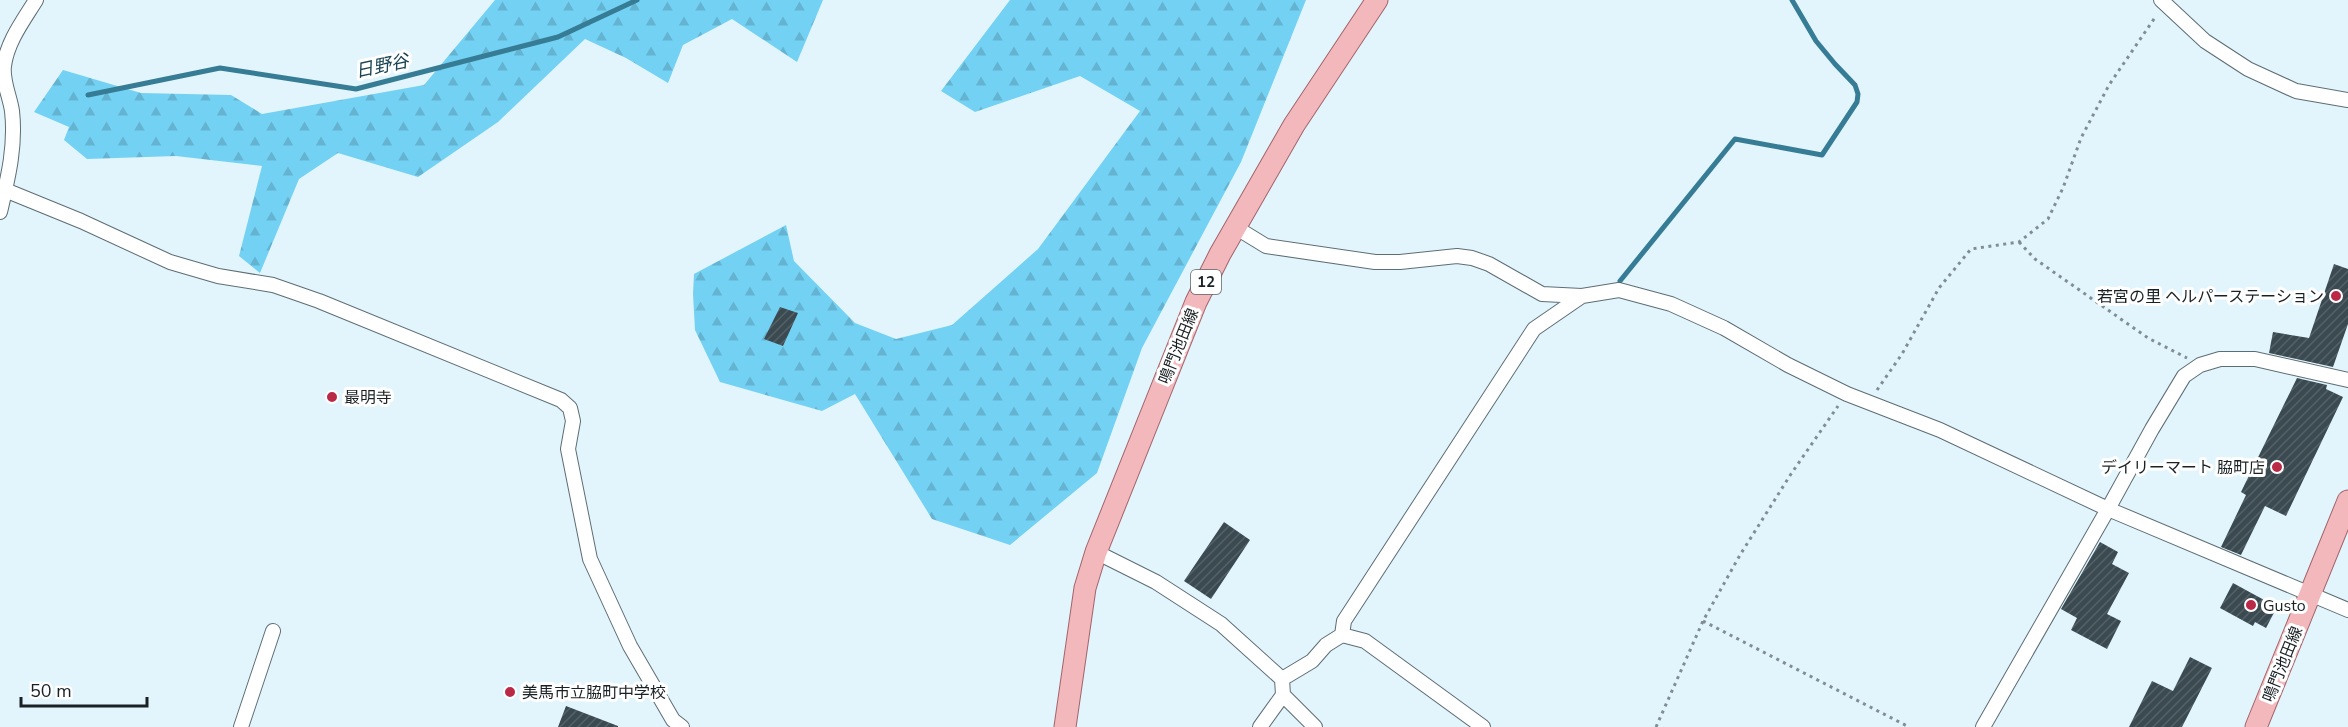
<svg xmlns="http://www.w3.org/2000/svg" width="2348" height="727" viewBox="0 0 2348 727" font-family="'Nunito Sans','Noto Sans JP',sans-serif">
<defs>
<pattern id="forest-firs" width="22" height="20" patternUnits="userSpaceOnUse" patternTransform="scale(1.5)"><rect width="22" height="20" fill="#73d1f4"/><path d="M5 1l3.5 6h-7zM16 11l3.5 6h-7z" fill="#63b3d1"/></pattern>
<pattern id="building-hatch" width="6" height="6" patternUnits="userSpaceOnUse" patternTransform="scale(1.5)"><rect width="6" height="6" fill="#3b4a51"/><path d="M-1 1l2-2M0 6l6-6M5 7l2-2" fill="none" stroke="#546167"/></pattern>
</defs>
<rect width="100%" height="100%" fill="#e2f5fd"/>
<path fill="url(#forest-firs)" d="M495,0H823L797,62L732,19L683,45L668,83L626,58L585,39L498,122L418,177L338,153L299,179L260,273L239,256L262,166L176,156L87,159L64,140L69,127L34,112L63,70L141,93L231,95L262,114L424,85Z
M1010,0H1306L1241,162L1142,348L1097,473L1010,545L932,519L855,394L822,411L720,382L695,330L693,294L694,274L786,225L794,261L855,323L896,339L952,325L1038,249L1140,111L1080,76L975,112L941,91Z"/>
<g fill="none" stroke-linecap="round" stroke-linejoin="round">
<path stroke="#367c95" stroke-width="5" d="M88,95L220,68L356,89L558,37L637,0
M1620,281L1735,139L1822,155L1857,102L1858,94L1855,85L1835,64L1816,41L1792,0"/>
</g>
<path fill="url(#building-hatch)" d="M2334,264L2348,269V324L2333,367L2269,353L2273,332L2309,338Z
M780,307L798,313L783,346L764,339Z
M2297,378L2327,385L2326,389L2343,397L2286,516L2265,506L2241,555L2221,547L2246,495L2241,492Z
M1224,522L1250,540L1211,599L1184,581Z
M2100,542L2118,552L2112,564L2129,573L2107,614L2121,621L2107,649L2071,630L2077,618L2061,609Z
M2233,583L2277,607L2266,628L2255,622L2253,626L2220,608Z
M2190,657L2212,668L2182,727H2129L2152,681L2173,691Z
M566,706L618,726V727H558Z"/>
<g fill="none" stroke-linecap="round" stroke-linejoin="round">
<defs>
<path id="minor" d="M2161,0L2205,41L2248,69L2296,91L2348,100
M5,190L81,221L170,262L218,276L273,285L319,301L561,400L570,408L573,421L568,449L590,559L630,646L673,720L682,727
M0,212C8,178 16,146 12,111C10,97 2,80 4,66C7,42 23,21 36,0
M1235,227L1266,246L1375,262H1400L1457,256L1472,258L1489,264L1542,294L1582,296L1619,290L1671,304L1724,328L1788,365L1847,394L1940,430L2108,509L2348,610
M1096,552L1156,582L1221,624L1282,679L1312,661L1326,645L1342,635L1365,641L1483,727
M1342,635L1344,621L1534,329L1582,296
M1282,679L1283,695L1315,727
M241,727L273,631
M1260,727L1283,695
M1983,727L2108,509L2152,429L2184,376L2200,365L2220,359H2255L2348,380"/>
<path id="primary" d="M1065,727L1085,588L1096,552L1196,302L1220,254L1294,125L1377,0
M2256,727L2348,501"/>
</defs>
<use href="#minor" stroke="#5d6d74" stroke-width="16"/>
<use href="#primary" stroke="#a2646a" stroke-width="23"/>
<path stroke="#808d93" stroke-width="3" stroke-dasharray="3 4.5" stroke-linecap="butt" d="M2019,242L2035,259L2148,338L2187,358
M1877,390L1902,354L1939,288L1971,249L2019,242L2048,219L2063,188L2081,138L2109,85L2156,16
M1703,621L1909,727
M1656,727L1703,621L1740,555L1791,474L1838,406"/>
<use href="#minor" stroke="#fff" stroke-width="14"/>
<use href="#primary" stroke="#f3b8bc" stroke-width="21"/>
</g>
<g fill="#ba2946" stroke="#fff" stroke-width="2">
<circle cx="2336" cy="296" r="6"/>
<circle cx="332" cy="397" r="6"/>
<circle cx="2277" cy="467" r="6"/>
<circle cx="2251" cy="605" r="6"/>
<circle cx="510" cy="692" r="6"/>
</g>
<g text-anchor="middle" stroke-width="6" stroke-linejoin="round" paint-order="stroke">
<rect fill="#fff" stroke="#5f6466" stroke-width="1.5" x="1191" y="270" width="30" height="24" rx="4.5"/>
<g font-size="15" font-weight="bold" fill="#1a2124">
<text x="1206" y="287">12</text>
</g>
<g font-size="16" fill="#1a2124" stroke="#fff" text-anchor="start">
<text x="2324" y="302" text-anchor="end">若宮の里 ヘルパーステーション</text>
<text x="344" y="403">最明寺</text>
<text x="2265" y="473" text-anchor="end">デイリーマート 脇町店</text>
<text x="2263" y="611">Gusto</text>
<text x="522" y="698">美馬市立脇町中学校</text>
</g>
<g font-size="16" fill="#1a2124" stroke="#fff">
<text transform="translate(1178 346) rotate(-68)" y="6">鳴門池田線</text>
<text transform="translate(2282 664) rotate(-68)" y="6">鳴門池田線</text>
</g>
<g font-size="18" font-style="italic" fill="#1a4453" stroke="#fff">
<text transform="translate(382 66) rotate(-12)" y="6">日野谷</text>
</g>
</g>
<path d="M21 697v9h126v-9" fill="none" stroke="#1a2124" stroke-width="3"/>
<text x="30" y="697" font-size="18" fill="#1a2124" stroke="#ffffff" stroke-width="4.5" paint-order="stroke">50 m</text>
</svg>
